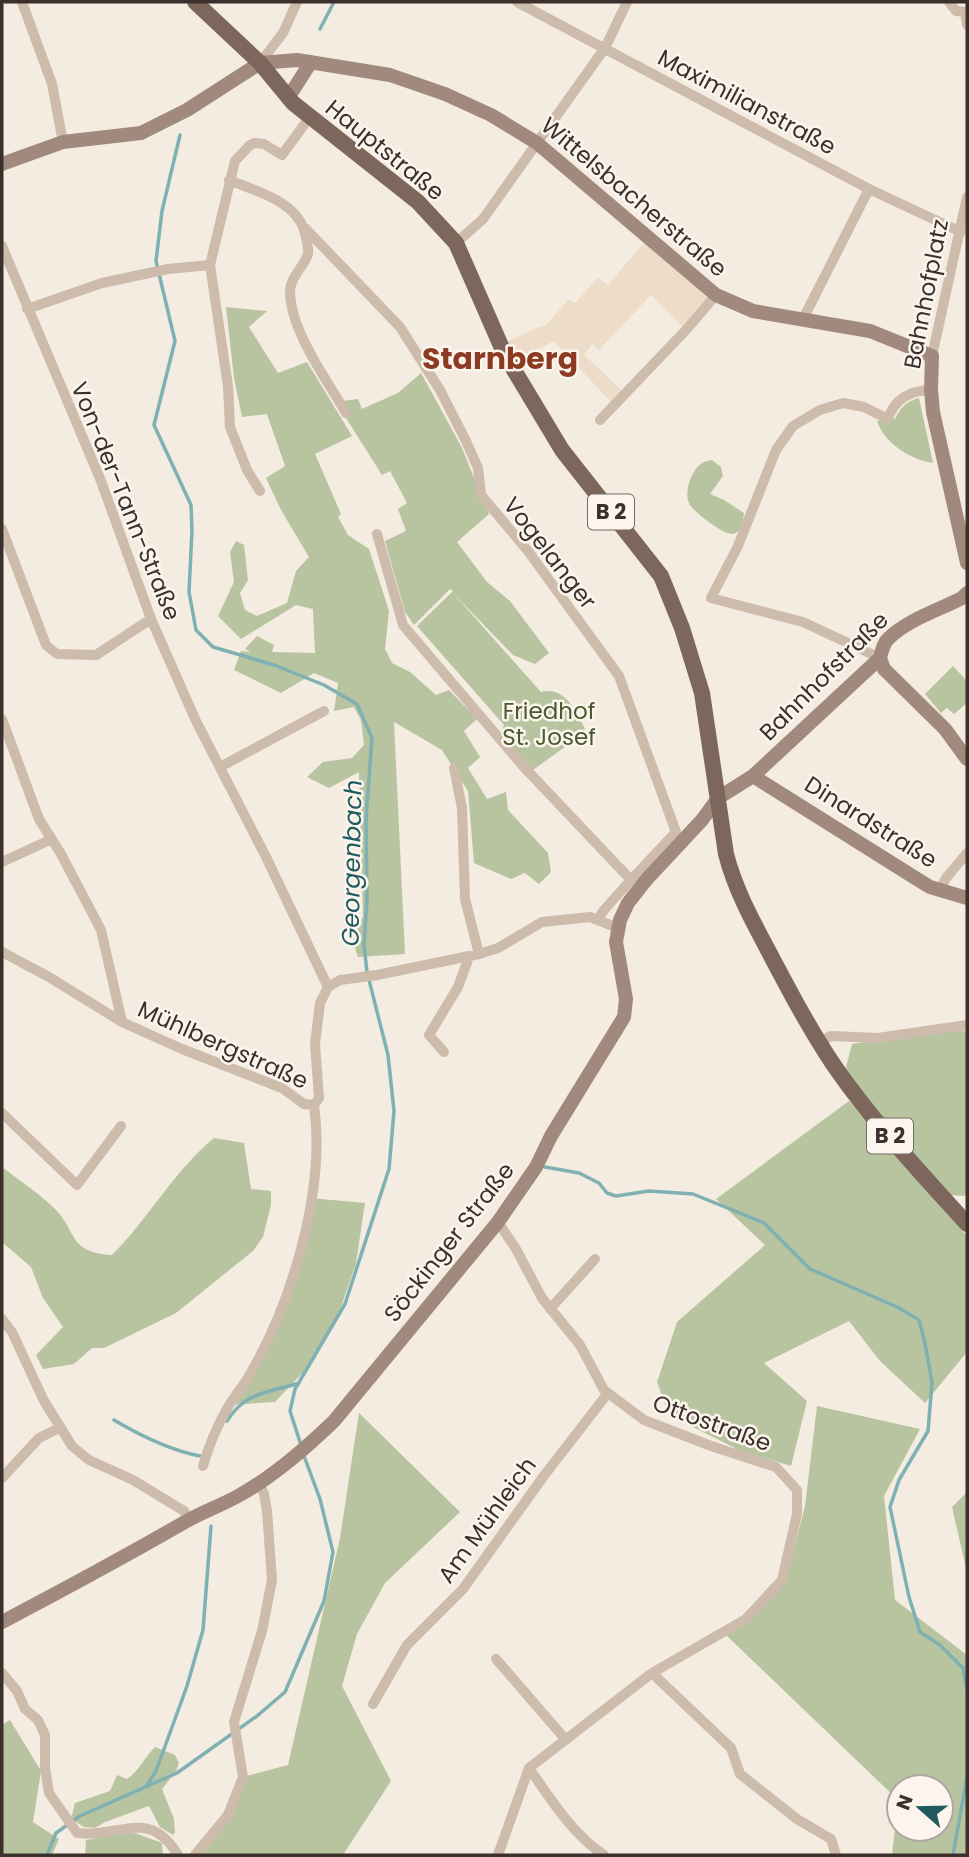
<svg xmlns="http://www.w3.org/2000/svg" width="969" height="1857" viewBox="0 0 969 1857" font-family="Poppins,sans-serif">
<rect width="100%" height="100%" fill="#f4ebe1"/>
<path fill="#b8c4a0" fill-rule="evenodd" d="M226,307L267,311L249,327L278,373L307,362L352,436L315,454L341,514L338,517L348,535L369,549L389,611L385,649L392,663L410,672L436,695L449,690L477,719L464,731L480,757L468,768L487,799L506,792L508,810L548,853L551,872L539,884L525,873L511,879L474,863L468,791L442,750L394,722L405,954L358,957L349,929L363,917L359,772L329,788L307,777L323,762L352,758L364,745L361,720L354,707L334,711L338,683L314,673L281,693L234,670L241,651L251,652L245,649L257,636L274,645L272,652L315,653L313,609L296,605L241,639L218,616L234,582L230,552L236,541L244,545L248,580L240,593L245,610L257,616L287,603L296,571L309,557L281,510L266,478L285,466L267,414L242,417L234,378Z
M421,373L461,446L489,514L457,542L487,582L510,601L549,653L535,664L513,655L453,593L541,692C564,686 576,710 585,729L577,738L533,770L501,734L504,725L417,626L453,591L450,589L414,625L405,612L385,541L406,531L398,509L407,503L390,471L382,475L346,418L350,416L342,401L358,399L362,409L398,393Z
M919,398L933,463C911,460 884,443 877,421L895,419C900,408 907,401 919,398Z
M712,460L721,467L723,476L710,494L724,500L744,513L742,528C740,530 736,533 733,534C724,535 693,512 689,503C684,492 691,470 702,463C705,461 709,461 712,460Z
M953,666L967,681V703L954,714L947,708L941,713L925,694Z
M967,1031V1196L948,1195L854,1084L846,1067L852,1044L936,1032Z
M849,1101L967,1236V1352L925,1403L880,1361L849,1321L764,1363L807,1401L791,1466L741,1451L669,1415L657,1382L677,1322L765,1245L716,1199Z
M214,1138L244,1143L251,1189L271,1191V1205L263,1237L253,1251L176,1313L104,1348H92L74,1364L43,1369L36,1355L63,1327L43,1298L31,1267L2,1242V1167C19,1180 37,1192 53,1207C78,1230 66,1252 112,1255C149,1218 173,1172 214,1138Z
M310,1198L365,1203L356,1263L338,1316L310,1365L275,1402L229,1405L249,1377L294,1277Z
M817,1406L920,1429L884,1496L895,1600L967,1655V1855H892L898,1800L725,1634L786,1581L805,1506ZM899,1787H941V1829H899Z
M359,1413L460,1512L385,1583L357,1634L342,1686L391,1781L343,1855H202L199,1853L228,1815L243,1777L288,1765L340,1538Z
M967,1492V1573L952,1507Z
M10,1720L41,1771L33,1822L59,1839L52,1855H2V1725Z
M155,1747L175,1755L179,1763L176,1771L162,1789L174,1819L175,1832L173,1835L160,1827L149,1806L105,1822L95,1828L84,1827L71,1819L75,1803L110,1791L117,1775L127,1779C140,1770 144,1758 155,1747Z
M132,1832L162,1843L163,1855H85L86,1840Z"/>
<path fill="#ecdcc8" d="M649,237L716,295L686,330L651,295L599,350L592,344L584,355L625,393L614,405L554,341L510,364L500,345L541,326L544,327L569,299L575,303L598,278L608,285Z"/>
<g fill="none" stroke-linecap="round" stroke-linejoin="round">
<path stroke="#7fb0b2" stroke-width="3.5" d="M320,29L334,2
M180,135L162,211L156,261L175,341L154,425L191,505L192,531L189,592L196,630L213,647L274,665L324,685L357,704L372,738L366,819L367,900L364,945L367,972L388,1055L394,1111L389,1169L345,1304L295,1389L290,1411L301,1445
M545,1167L579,1173L599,1183L607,1193L616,1196L649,1191L693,1194L764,1223L810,1269L897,1307L919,1320L925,1343L932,1383L928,1431L899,1480L890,1507L909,1597L920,1632L940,1645L963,1668L967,1690
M114,1420C141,1436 169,1450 200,1456
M227,1421C246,1391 268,1393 299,1383
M147,1785L156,1771L187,1686L203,1630L211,1526
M47,1855L56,1833L80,1816L177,1773L257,1716L285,1692L324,1601L333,1552L320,1499L304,1456
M953,1855L967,1777"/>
<path stroke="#cdbbac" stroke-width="10" d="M22,2L52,84L63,142
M517,2L869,189L961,232
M949,2L956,11L967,12
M965,12L967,25
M260,63L283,33L297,2
M229,180C258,192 301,202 306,238C307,243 309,249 308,254C304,267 290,277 290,292C291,332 327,380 346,413
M305,228L400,327L440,390L466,441L478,468L481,495L528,551L619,676L676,832L631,880
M456,243L483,219L537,143L605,48L627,2
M2,246L101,481L151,619L196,721L266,857L328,987
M27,309L102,283L168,269L210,265
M803,319L869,189
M932,356L967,197
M600,420L686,330L716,295
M260,491L247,470L230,427L228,386L210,265L235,161L250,145L255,143L264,144L282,155L309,118
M2,529L46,645L57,654L96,655L151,619
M377,534L403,625L522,765L631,880L604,910L598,919
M880,658L803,622L711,598L738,546L776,450L793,426L820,410L843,403L864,407L888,419C894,399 911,390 931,390
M2,719L39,819L61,854L101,930L122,1022
M220,767L324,711
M454,768L462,808L465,899L479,954
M2,862L52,839
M940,890L946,878L967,853
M2,952L49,977L122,1022L182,1049L282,1088L304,1104L314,1105L319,1098L315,1044L320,1003L328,987L340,980L377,975L479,954L498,948L542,922L590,917L618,928
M819,1042L831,1036L878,1038L967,1025
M444,1052L429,1035L458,987L469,957
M2,1113L77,1185L121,1126
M550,1309L595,1259
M2,1319L12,1332L44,1401L72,1446L89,1460L133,1480L184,1511L189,1520
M203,1466C209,1445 217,1426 228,1407C234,1396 243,1387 249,1376C292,1303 326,1190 314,1105
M2,1478L39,1438L59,1428
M496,1659L566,1740
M2,1673L17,1691L25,1709L38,1720L45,1735V1768L49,1793L77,1833C119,1839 148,1806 178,1855
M652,1673L731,1748L740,1774L797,1819L831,1839L836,1855
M373,1704L407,1645L463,1589L543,1477L608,1393
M529,1768C550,1798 573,1835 604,1855
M195,1855L228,1815L243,1777L234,1722L262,1631L272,1580L267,1511L264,1494L259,1483
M498,1855L529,1768L652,1673L746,1619L782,1580L797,1514V1490L776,1467L711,1446L644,1420L604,1390L580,1345L542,1298L516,1249L498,1222"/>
<path stroke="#a18a7d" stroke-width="14" d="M288,98L311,62
M2,164L63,142L141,133L187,110L260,63L297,60L390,75L445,94L491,115L537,143L716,295L753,311L870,331L932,356L931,390L933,412L967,563
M880,658L884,669L945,729L967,759
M753,776L917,879L930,887L967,898
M2,1622C63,1590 124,1557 185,1522C202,1512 220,1506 238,1496C273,1477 305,1449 334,1421L498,1222L536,1167L551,1136L624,1017L626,999L616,942L620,920L628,903L647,879L702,820L718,798L753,776L880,658C882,651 883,643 889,638C907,620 939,610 962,598L967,593"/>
<path stroke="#7d675c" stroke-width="16" d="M195,2L260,63L293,103L418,202L456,243L505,355L562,450L661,576L682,628L702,693L726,854C735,889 752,920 769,952C789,990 809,1028 833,1064C872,1121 921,1173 967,1224"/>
</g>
<g text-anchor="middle" stroke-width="5" stroke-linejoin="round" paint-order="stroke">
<g fill="#fbf5ee" stroke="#756b66" stroke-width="2">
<rect x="588" y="494.5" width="46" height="35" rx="5"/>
<rect x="867" y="1118.5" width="46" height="35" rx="5"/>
</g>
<g font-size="21" font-weight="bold" fill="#3b302b">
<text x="611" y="519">B 2</text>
<text x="890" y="1143">B 2</text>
</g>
<g font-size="23" fill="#3b302b" stroke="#fbf5ee">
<text transform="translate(747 102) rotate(28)" y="8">Maximilianstraße</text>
<text transform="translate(385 150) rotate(39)" y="8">Hauptstraße</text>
<text transform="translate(634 197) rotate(40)" y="8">Wittelsbacherstraße</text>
<text transform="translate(926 294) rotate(-79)" y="8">Bahnhofplatz</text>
<text transform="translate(126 501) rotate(68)" y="8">Von-der-Tann-Straße</text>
<text transform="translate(550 553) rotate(52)" y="8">Vogelanger</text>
<text transform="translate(824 676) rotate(-45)" y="8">Bahnhofstraße</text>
<text transform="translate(871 822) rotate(32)" y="8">Dinardstraße</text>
<text transform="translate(223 1045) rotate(24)" y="8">Mühlbergstraße</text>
<text transform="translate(449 1242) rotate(-52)" y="8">Söckinger Straße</text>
<text transform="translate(712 1423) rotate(20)" y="8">Ottostraße</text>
<text transform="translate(487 1520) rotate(-54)" y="8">Am Mühleich</text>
</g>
<g font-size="23" fill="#4a5a2e" stroke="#fbf5ee">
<text x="549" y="719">Friedhof<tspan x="549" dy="26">St. Josef</tspan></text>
</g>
<g font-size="24" font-style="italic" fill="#1f5a5e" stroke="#fbf5ee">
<text transform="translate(352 863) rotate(-89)" y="8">Georgenbach</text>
</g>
<g font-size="30" font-weight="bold" fill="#8c3b22" stroke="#fbf5ee">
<text x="500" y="369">Starnberg</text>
</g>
</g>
<rect width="969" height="1857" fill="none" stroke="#3b302b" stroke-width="7"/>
<g transform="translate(920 1808) rotate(290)"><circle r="33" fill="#fbf5ee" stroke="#aea6a0" stroke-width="2"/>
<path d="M0-5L12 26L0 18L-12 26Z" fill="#1f5a5e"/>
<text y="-10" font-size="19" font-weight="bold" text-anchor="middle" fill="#3b302b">N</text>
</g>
</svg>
